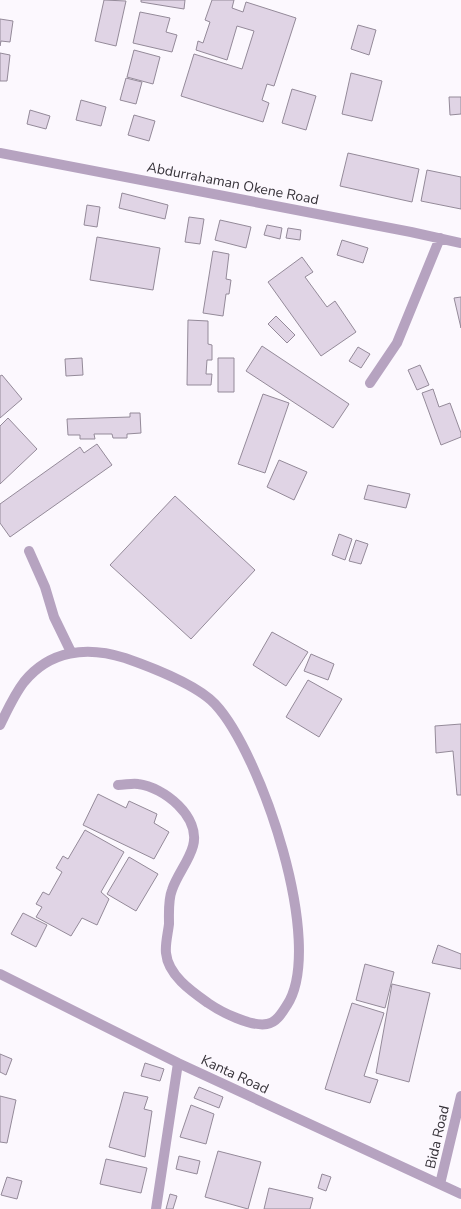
<svg xmlns="http://www.w3.org/2000/svg" width="461" height="1209" viewBox="0 0 461 1209" font-family="'Nunito Sans',sans-serif">
<rect width="100%" height="100%" fill="#fcf8fe"/>
<path fill="#e0d4e5" stroke="#948a99" d="M104,0L126,1L116,46L95,41Z
M141,0H185L184,9L141,2Z
M212,0H234L232,8L243,12L246,2L296,18L274,86L267,84L262,100L269,103L263,122L181,96L194,54L242,69L254,31L237,26L227,60L196,50L198,41L203,43L210,22L205,20Z
M140,12L170,18L166,32L177,35L172,52L133,43Z
M0,19L13,21L10,42L1,41L0,46Z
M358,25L376,30L369,55L351,49Z
M134,50L160,57L153,84L127,77Z
M0,53L10,55L7,81H0Z
M351,73L382,81L372,121L342,114Z
M126,78L142,82L136,104L120,100Z
M292,89L316,96L306,130L282,123Z
M449,97H461V114L450,115Z
M81,100L106,107L101,126L76,120Z
M30,110L50,116L46,129L27,124Z
M134,115L155,121L149,141L128,135Z
M348,153L419,169L412,202L340,186Z
M427,170L461,177V209L421,201Z
M122,193L168,205L165,219L119,208Z
M87,205L100,207L97,227L84,225Z
M189,217L204,219L200,244L185,242Z
M220,220L251,227L246,248L215,240Z
M267,225L282,228L280,239L264,235Z
M288,228L301,230L300,240L286,238Z
M97,237L160,248L153,290L90,280Z
M342,240L368,248L363,263L337,255Z
M213,251L229,254L226,279L231,280L229,294H226L223,316L203,313Z
M302,257L313,272L305,277L327,307L335,301L356,332L321,356L268,282Z
M461,297V328L454,298Z
M276,316L295,335L287,343L268,324Z
M188,320L208,321V344L212,345V360H207L206,374H212L211,385H187Z
M262,346L349,404L333,428L246,371Z
M358,347L370,354L361,368L349,361Z
M82,358L83,375L66,376L65,359Z
M218,358H234V392H218Z
M420,365L429,385L417,390L408,370Z
M2,375L22,399L0,418V376Z
M433,389L439,407L450,403L461,433V437L441,445L422,393Z
M263,394L289,403L265,473L238,464Z
M130,413H140L141,433L127,434V438H113L112,434H94L95,439H80V435H68L67,419L130,417Z
M8,418L37,449L0,484V426Z
M97,444L112,465L10,537L0,523V504L80,447L84,453Z
M279,460L307,472L294,500L267,487Z
M368,485L410,494L406,508L364,499Z
M175,496L255,570L191,639L110,565Z
M339,534L352,539L345,560L332,555Z
M356,540L368,544L361,564L349,561Z
M272,632L308,652L286,686L253,665Z
M311,654L334,664L328,680L304,671Z
M308,680L342,699L319,737L286,717Z
M461,724V795H457L453,751L436,753L435,726Z
M98,794L126,808L129,801L157,814L154,823L169,832L154,859L83,825Z
M85,830L124,852L101,892L109,899L97,925L82,918L71,936L36,917L42,907L36,904L43,892L49,895L62,872L56,868L63,856L68,859Z
M129,857L158,874L136,911L107,894Z
M23,913L47,925L36,947L11,934Z
M438,945L461,954V969L432,963Z
M365,964L394,972L385,1008L356,1000Z
M392,984L430,993L409,1082L376,1073Z
M352,1003L384,1013L364,1076L378,1080L370,1103L325,1089Z
M0,1054L12,1059L6,1075L0,1072Z
M145,1063L164,1069L160,1081L141,1076Z
M199,1087L223,1097L219,1108L194,1098Z
M124,1092L148,1097L144,1109L152,1111L145,1157L109,1147Z
M0,1096L16,1100L7,1143L0,1142Z
M191,1105L214,1114L206,1144L180,1137Z
M218,1151L261,1162L248,1209L205,1197Z
M179,1156L200,1161L197,1174L176,1169Z
M106,1159L147,1168L141,1193L100,1184Z
M322,1174L331,1177L326,1191L318,1188Z
M7,1177L22,1181L17,1199L1,1195Z
M269,1188L313,1198L310,1209H264Z
M170,1194L177,1196L173,1209H166Z"/>
<g fill="none" stroke-linecap="round" stroke-linejoin="round">
<path stroke="#b6a3c0" stroke-width="10" d="M0,153L411,232L461,243
M370,383L397,343L440,238
M29,551L45,587L54,617L71,652
M0,725C7,711 14,695 24,682C50,650 87,646 125,658C151,667 197,685 215,704C261,753 326,945 287,1005C282,1013 276,1023 267,1024C251,1027 221,1012 208,1003C191,991 168,975 166,953C165,944 168,933 169,924C169,913 168,900 172,890C177,875 189,861 193,846C201,817 164,787 138,784C132,783 125,785 118,785
M0,974L178,1063L461,1194
M440,1184L461,1096
M156,1209L178,1063"/>
</g>
<g text-anchor="middle" stroke-width="3" stroke-linejoin="round" paint-order="stroke">
<g font-size="14" fill="#363239" stroke="#fcf8fe">
<text transform="translate(233 183) rotate(11)" y="5">Abdurrahaman Okene Road</text>
<text transform="translate(235 1074) rotate(25)" y="5">Kanta Road</text>
<text transform="translate(437 1137) rotate(-77)" y="5">Bida Road</text>
</g>
</g>
</svg>
